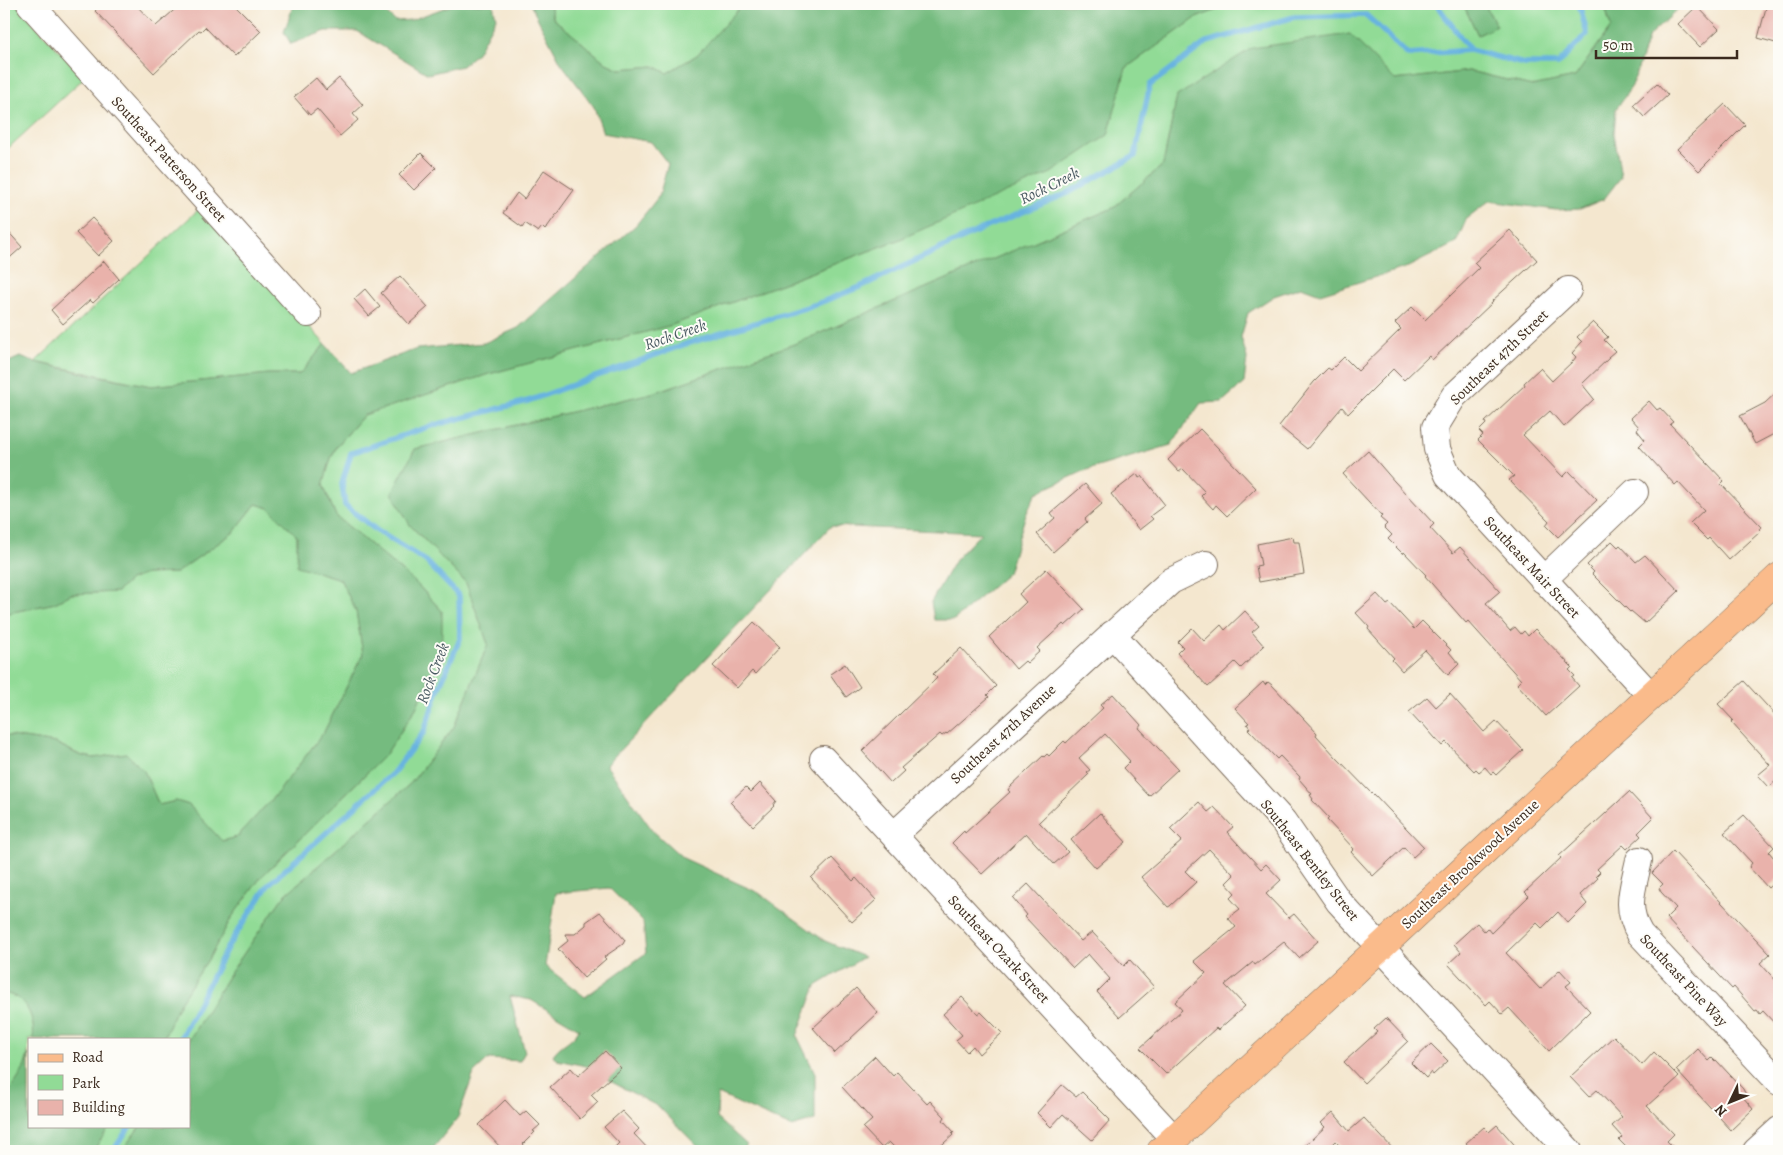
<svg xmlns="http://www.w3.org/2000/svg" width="1783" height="1155" viewBox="0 0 1783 1155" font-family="Alegreya,serif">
<rect width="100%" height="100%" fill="#fdfcf7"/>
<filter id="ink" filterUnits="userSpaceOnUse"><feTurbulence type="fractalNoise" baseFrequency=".02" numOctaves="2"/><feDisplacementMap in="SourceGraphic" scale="10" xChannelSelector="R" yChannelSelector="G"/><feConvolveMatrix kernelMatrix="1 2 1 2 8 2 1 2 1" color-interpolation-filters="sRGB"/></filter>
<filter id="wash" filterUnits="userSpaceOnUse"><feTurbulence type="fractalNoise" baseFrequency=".0096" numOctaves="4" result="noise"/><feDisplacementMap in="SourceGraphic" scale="20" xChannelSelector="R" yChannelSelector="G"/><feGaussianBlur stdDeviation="1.12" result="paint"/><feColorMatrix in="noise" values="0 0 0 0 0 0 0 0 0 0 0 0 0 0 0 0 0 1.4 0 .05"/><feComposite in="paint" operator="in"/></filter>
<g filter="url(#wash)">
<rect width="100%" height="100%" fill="#f4e7cf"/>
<path fill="#91db96" stroke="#66825a" d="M4,4H16L84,78L4,152Z
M550,4H745L697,55L667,73L654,66L620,69L606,63L553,18Z
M1232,4H1463L1478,35L1497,26L1484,4H1604L1611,27L1575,77L1532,86L1469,71L1395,80L1349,34L1177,96L1163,165L1113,208L797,343L656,392L415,449L410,525L466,583L488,644L454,727L411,783L283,897L229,975L189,1040V1039H163L179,1004L209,958L232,917L261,877L386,754L416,708L426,682L442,611L416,583L336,516L323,485L331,458L337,446L364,415L489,374L672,325L898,240L1108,135L1126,68L1196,18Z
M201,207L325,344L300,374H269L151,386L35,362Z
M256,504L269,508L297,536L298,566L340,579L356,611L363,654L324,732L279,791L237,837L221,841L189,805L176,801L159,805L144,771L126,753L94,758L80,755L56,743L4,735V614L55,603L71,594L117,592L130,580L146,574L176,573L234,532Z
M4,993C8,994 15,996 19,999C31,1008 34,1024 34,1038L29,1039C29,1060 22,1081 4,1095Z
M110,1126H140L122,1151H93Z"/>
<path fill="#74bb7f" stroke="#58724e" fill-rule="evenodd" d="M294,4H383L384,11L395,21L411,20L455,4H493L496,18L477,53L462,66L428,74L357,31H326L291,44L284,32Z
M530,4H550L553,18L606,63L620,69L654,66L667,73L697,55L743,4H1232L1196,18L1126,68L1108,135L1051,173L898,240L672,325L489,374L364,415L337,446L331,458L323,485L336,516L416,583L442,611V650L416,708L386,754L261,877L232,917L209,958L179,1004L163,1039H33C35,1024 31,1009 19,999C15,996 8,994 4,993V735L56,743L79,755L94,758L126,753L144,771L159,805L176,801L189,805L222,841L237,837L279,791L324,732L363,654L356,611L340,579L297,566V536L269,508L256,504L234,532L176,573L146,574L130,580L117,592L71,594L55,603L4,614V364L20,357L35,362L79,372L151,386L269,374H300L325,344L351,373L417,349L484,343L518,328L636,225L659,196L668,164L651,142L603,133L594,107L561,63Z
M1463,4H1484L1497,26L1478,35Z
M1604,4H1684L1649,36L1632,86L1616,109L1614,133L1621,177L1604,199L1580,209L1556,210L1489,201L1467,218L1456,243L1408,267L1320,294L1301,287L1274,296L1248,313L1241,337L1247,358L1244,383L1222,402L1201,403L1171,445L1084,471L1036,493L1025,517L1008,573L954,620H934L931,602L955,560L981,533L831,526L606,765L653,831L683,858L759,893L825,941L864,957L816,986L797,1036L815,1073V1120L791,1127L718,1094L717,1118L747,1145L742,1151H702L659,1107L608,1080L601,1078L586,1066L557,1060L553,1055C561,1043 572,1042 579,1029L531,1000L510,996L525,1052L520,1061L489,1059L474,1073L458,1117L431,1151H122L140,1126H189V1040L229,975L283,897L411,783L454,727L488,644L466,583L410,525L392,493L415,449L656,392L797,343L1113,208L1163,165L1177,96L1252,48L1350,34L1395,80L1469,71L1532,86L1575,77L1611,27ZM609,888L643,922L646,953L585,997L545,966L556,893Z
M29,1054V1126H110L93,1151H4V1095C16,1085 25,1069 29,1054Z"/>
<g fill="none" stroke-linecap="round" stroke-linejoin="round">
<path stroke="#67b3e0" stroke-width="5.5" d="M1436,4L1470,50
M180,1039L228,946L269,884L393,773L424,732L438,690L460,639L459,596L426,561L376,530L345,505L342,484L351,453L431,426L528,401L686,344L814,305L860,287L982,229L1066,194L1135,156L1150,85L1207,42L1294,17L1366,15L1408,55L1470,50L1524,64H1558L1587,34L1579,4
M113,1151L130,1126"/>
</g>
<g id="blocks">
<path fill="#e9b2ab" d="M102,4H135L156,26L181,4H234L261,31L234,57L205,27L201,31L199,30L154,73L95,11Z
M1767,4H1779V44L1758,38Z
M1697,6L1719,29L1700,47L1678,24Z
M316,78L326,90L339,78L363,105L353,114L358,120L340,136L317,109L310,115L294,97Z
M1657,83L1668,95L1644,117L1633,105Z
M1725,104L1745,125L1699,171L1677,149Z
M421,153L436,168L414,190L399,175Z
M544,170L574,190L545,230L542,227L538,232L525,223L522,227L503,213L517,193L524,199Z
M92,218L114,241L98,256L76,233Z
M4,227L22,247L4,263Z
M1510,230L1537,260L1492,301L1493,302L1432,360L1429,356L1404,380L1393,369L1348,414L1342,407L1307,449L1279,426L1314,382L1328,368L1331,370L1344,357L1358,371L1401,329L1395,323L1412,307L1425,320L1479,268L1474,263Z
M104,261L119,279L93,303L90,300L63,324L51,310Z
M400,276L428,307L409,324L381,293Z
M365,289L380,307L369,316L354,299Z
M1593,322L1608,337L1604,340L1615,351L1608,357L1609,358L1582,384L1594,399L1564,427L1550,411L1523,435L1563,477L1569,471L1597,500L1558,537L1546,525L1549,521L1509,480L1514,476L1478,440L1483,435L1479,431L1486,424L1485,422L1525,385L1524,383L1540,368L1552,381L1573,361L1576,357L1572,353L1582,342L1577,337Z
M1779,390V429L1773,433L1774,434L1755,444L1740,416L1765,403Z
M1649,401L1657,410L1660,408L1673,422L1670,424L1724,481L1721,484L1762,527L1759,529L1761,531L1729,560L1709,538L1707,540L1690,523L1704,510L1678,482L1675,485L1639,446L1645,440L1637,430L1639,427L1631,418Z
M1200,429L1256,488L1227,516L1216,505L1213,509L1201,496L1205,492L1183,469L1179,472L1168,460Z
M1368,451L1394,481L1434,524L1430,528L1453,553L1460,547L1500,591L1486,603L1510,631L1515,627L1521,634L1524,631L1528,636L1535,629L1572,667L1569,670L1575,676L1572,678L1579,686L1546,716L1517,684L1521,680L1468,621L1466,623L1425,576L1426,575L1404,552L1403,554L1388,539L1392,535L1384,527L1387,524L1380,518L1382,516L1343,474Z
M1137,474L1139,478L1142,476L1165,505L1150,516L1153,519L1139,530L1111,494Z
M1085,484L1102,504L1085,519L1087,522L1053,552L1037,534L1055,518L1051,513Z
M1293,537L1294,542H1299L1304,574L1259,582L1256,566L1261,565L1257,544Z
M1612,541L1618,547L1620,545L1636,562L1645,555L1679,591L1645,623L1631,611L1630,612L1592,574L1594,572L1587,565Z
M1046,569L1084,609L1065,626L1063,624L1037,648L1040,651L1027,663L1025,661L1016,669L989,637L1026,602L1019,594Z
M1377,594L1387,605L1390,603L1414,629L1422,621L1451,650L1449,652L1459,664L1448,675L1425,650L1402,671L1392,660L1394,658L1368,629L1369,627L1356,613Z
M1245,611L1259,626L1252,632L1264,646L1241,668L1235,662L1208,687L1177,653L1183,647L1178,642L1192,628L1204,641L1221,625L1225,630Z
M754,622L780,647L755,674L752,671L737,688L713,666Z
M961,648L996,686L987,695L989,697L947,734L946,733L942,736L940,734L901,768L904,771L891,783L862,751L937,678L933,674Z
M845,664L860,687L846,697L830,674Z
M1744,681L1779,719V778L1769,787L1758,775L1770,765L1731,722L1733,720L1718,704Z
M1263,682L1265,685L1268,682L1272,685L1317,733L1316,735L1336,757L1373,795L1374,794L1424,847L1413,857L1404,847L1373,876L1351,852L1354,849L1327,820L1329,818L1312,800L1313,799L1310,795L1312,794L1299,779L1300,777L1280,756L1277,759L1248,729L1250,728L1247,724L1249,723L1235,708Z
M1113,694L1141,725L1139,728L1178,769L1149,796L1123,768L1130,761L1105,734L1079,758L1090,770L1087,772L1089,774L1039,822L1068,852L1054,864L1026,833L982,874L952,843L964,831L965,833L1010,792L1008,790L1010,787L1043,756L1044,757L1047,754L1049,756L1064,741L1066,743L1103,708L1100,705Z
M1450,694L1484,732L1496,721L1523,750L1496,775L1493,772L1491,774L1485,767L1479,772L1476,769L1474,771L1446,742L1442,746L1422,723L1420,724L1409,712L1427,697L1436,707Z
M760,783L776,801L773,805L774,806L753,826L730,802L746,787L751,792Z
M1629,792L1653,818L1638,833L1641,836L1627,849L1623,845L1597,869L1600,872L1596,876L1598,878L1580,895L1587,904L1568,923L1558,912L1542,928L1537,923L1506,953L1540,989L1560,970L1571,982L1566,986L1590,1011L1549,1051L1509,1008L1502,1014L1490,1001L1486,1005L1448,964L1461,952L1454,944L1477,923L1484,931L1487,928L1491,933L1529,896L1525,892L1561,858L1559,856Z
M1199,802L1208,812L1214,807L1233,827L1227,832L1261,869L1266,864L1281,880L1266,894L1289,918L1294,914L1318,941L1299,958L1284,942L1255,965L1253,962L1225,985L1245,1006L1218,1030L1216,1028L1166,1074L1140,1048L1182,1010L1175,1002L1206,973L1194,961L1236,927L1228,918L1240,909L1230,898L1235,893L1226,883L1234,875L1209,849L1185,871L1196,882L1170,906L1168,907L1141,877L1182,841L1170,829Z
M1100,813L1126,842L1096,868L1071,840Z
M1744,815L1774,847L1769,852L1779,864V878L1768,888L1749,867L1752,863L1724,833Z
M1673,851L1770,954L1760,963L1779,984V1028L1763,1011L1760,1014L1757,1010L1755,1011L1734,987L1732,989L1666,918L1676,908L1661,892L1659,888L1663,884L1652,873Z
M832,858L853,881L856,878L876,900L852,922L811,878Z
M1028,884L1081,941L1092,932L1124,966L1130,960L1154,987L1120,1017L1097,992L1110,979L1088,954L1073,968L1025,917L1027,915L1013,898Z
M600,912L625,940L623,944L604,957L606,959L584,978L558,949L568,941L565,934H575L586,925V922Z
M856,988L878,1013L835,1053L813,1028Z
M962,997L978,1014L981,1012L1002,1033L979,1054L973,1046L967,1052L956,1040L962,1035L943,1014Z
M1386,1018L1408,1041L1364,1083L1344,1062L1377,1032L1374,1029Z
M1614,1036L1642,1065L1654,1052L1679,1077L1647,1106L1674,1134L1667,1141L1677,1151H1630L1619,1140L1622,1137L1612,1126L1622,1117L1597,1090L1589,1097L1570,1077Z
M1431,1044L1448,1061L1433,1075L1431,1072L1426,1078L1411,1063Z
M1698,1049L1709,1061L1712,1058L1715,1061L1716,1060L1743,1089L1746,1095L1743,1097L1753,1109L1731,1130L1676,1070Z
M605,1051L621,1068L591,1095L598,1102L580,1119L550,1087L571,1068L578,1076Z
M875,1056L893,1076L897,1072L927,1104L930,1101L945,1117L943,1120L954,1132L952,1134L953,1135L935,1151H898L889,1142L882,1148L863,1128L872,1120L842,1087Z
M1062,1085L1076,1097L1082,1092L1110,1120L1092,1140L1063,1114L1051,1127L1037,1113Z
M505,1100L520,1116L526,1111L540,1125L533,1131L535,1132L523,1144L530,1151H504L479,1125Z
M622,1111L639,1129L634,1134L650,1151H611L619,1143L604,1127Z
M1333,1112L1349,1131L1364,1118L1395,1151H1345L1335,1141L1325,1151H1299L1325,1127L1321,1123Z
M1497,1125L1520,1151H1474L1466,1143L1484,1127L1489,1132Z"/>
</g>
</g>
<g filter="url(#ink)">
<use href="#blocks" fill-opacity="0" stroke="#7c6c5c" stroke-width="1"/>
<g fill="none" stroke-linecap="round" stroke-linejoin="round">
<defs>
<path id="minor" d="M30,4L308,314
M1568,290L1454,396L1435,427L1437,449L1448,475L1651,696
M1543,580L1635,492
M1112,634L1283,821L1339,902L1569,1151
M823,759L1174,1139
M894,835L1171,581L1206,564
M1639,860C1633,889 1624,907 1640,934L1779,1082
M1756,1151L1779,1130"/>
<path id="major" d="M1161,1151L1779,577"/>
</defs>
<use href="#minor" stroke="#7c6c5c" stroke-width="28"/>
<use href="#major" stroke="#7c6c5c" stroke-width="29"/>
<use href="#minor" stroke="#fff" stroke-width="26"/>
<use href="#major" stroke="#fabb8b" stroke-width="28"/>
</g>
</g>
<g text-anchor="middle" stroke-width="4" stroke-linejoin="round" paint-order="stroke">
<g font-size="15" fill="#3b2a1e" stroke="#fdfcf7">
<text transform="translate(169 159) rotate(48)" y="5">Southeast Patterson Street</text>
<text transform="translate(1499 357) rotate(-44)" y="5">Southeast 47th Street</text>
<text transform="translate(1532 567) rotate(47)" y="5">Southeast Mair Street</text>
<text transform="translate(1003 734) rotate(-43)" y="5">Southeast 47th Avenue</text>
<text transform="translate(1310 860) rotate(52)" y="5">Southeast Bentley Street</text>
<text transform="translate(1470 864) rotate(-43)" y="5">Southeast Brookwood Avenue</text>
<text transform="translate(999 949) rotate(47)" y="5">Southeast Ozark Street</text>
<text transform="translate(1684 980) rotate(47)" y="5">Southeast Pine Way</text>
</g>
<g font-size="16" font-style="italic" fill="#4a5a62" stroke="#fdfcf7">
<text transform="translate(1049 185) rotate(-26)" y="6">Rock Creek</text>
<text transform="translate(675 334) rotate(-19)" y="6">Rock Creek</text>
<text transform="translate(432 673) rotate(-69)" y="6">Rock Creek</text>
</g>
</g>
<rect width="1783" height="1155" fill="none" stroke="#fdfcf7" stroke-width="20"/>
<rect x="28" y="1038" width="162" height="90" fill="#fdfcf7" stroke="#afa8a0"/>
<rect x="38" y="1054" width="25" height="8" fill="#fabb8b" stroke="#afa8a0"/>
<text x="72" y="1062" font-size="15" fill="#3b2a1e">Road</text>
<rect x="38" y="1075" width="25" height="15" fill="#91db96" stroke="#afa8a0"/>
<text x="72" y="1088" font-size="15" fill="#3b2a1e">Park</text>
<rect x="38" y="1100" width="25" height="15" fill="#e9b2ab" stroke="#afa8a0"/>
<text x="72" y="1112" font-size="15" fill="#3b2a1e">Building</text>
<g transform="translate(1730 1102) rotate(227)" stroke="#fdfcf7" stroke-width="4" paint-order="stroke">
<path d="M0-4L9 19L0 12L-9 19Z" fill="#3b2a1e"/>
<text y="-8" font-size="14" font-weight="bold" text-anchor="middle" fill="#3b2a1e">N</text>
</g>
<path d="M1596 50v8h141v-8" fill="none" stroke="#3b2a1e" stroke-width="2.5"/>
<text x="1603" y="50" font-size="15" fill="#3b2a1e" stroke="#fdfcf7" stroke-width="4" paint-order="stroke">50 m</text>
</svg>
